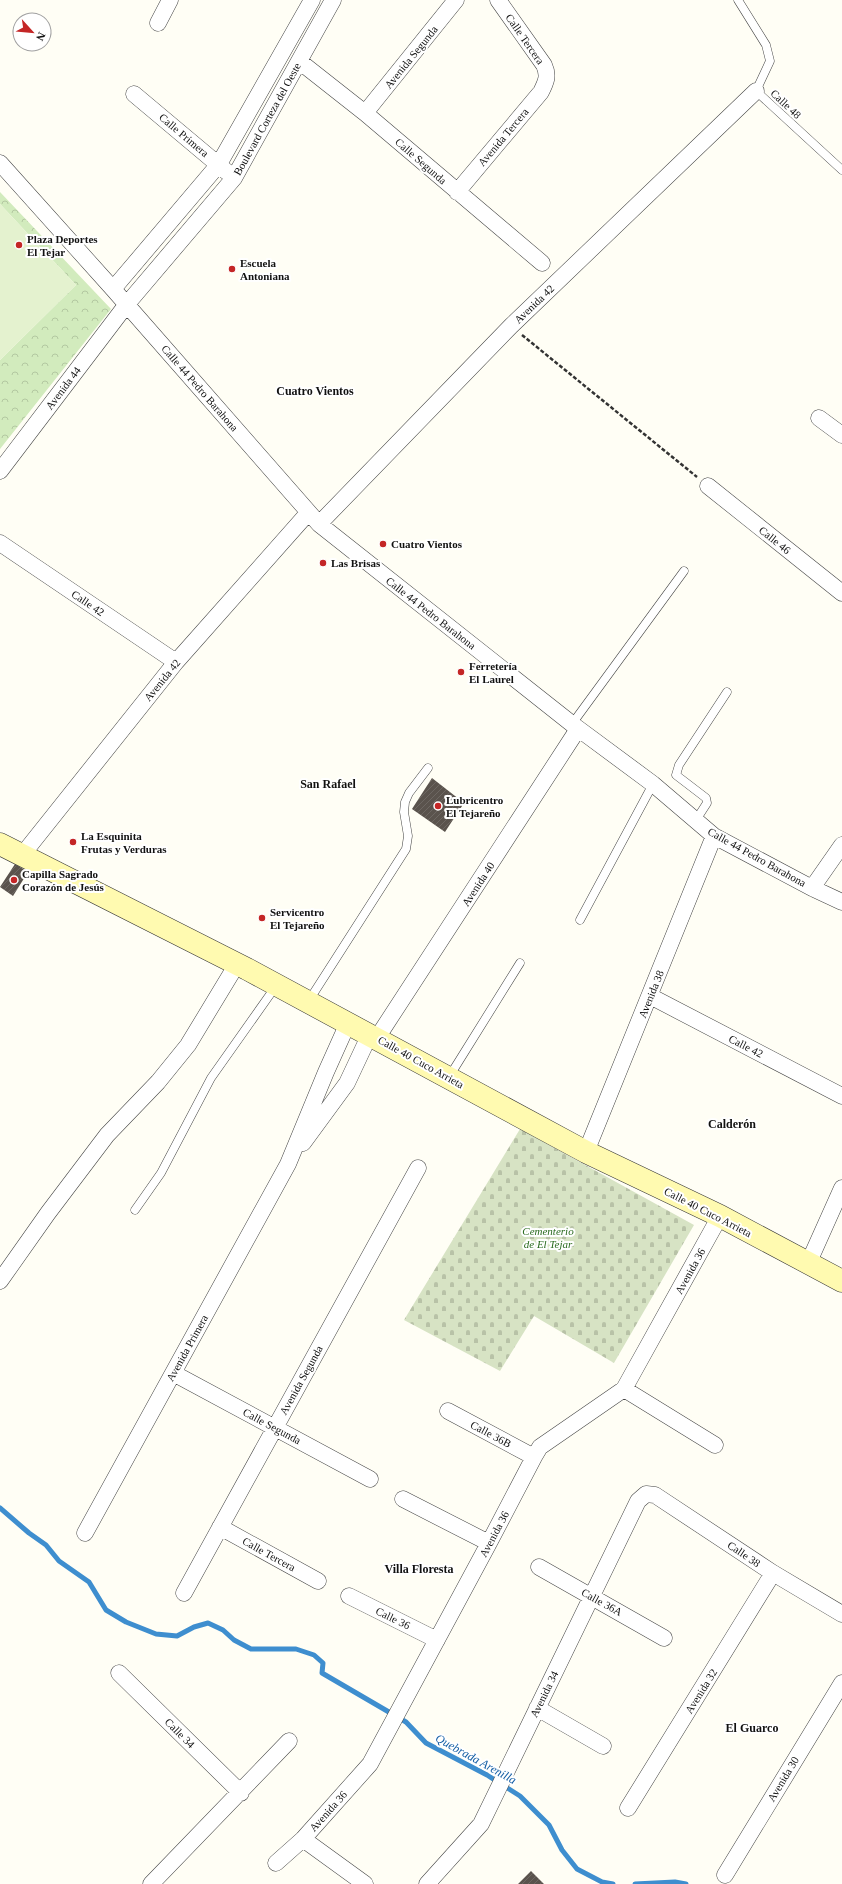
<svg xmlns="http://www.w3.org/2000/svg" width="842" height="1884" viewBox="0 0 842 1884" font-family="Georgia,serif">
<defs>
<pattern id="cemetery-stones" width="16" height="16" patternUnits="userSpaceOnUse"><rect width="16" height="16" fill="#d7e3c4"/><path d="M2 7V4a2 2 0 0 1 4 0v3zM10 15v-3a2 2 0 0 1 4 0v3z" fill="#b8c2a7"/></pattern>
<pattern id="park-crowns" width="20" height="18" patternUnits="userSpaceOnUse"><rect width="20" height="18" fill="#d2ebbd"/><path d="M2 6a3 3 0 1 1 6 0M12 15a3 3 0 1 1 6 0" fill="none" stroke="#b3c8a1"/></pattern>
<pattern id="building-hatch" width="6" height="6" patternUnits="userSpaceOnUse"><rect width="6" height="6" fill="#5a534d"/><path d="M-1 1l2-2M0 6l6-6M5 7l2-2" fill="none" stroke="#6d6762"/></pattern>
</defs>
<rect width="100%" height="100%" fill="#fffef5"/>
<path fill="url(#cemetery-stones)" d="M520,1129L694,1225L614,1363L534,1316L500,1371L404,1320Z"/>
<path fill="url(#park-crowns)" d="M0,192L111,309L0,449V360L76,285L0,204Z"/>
<path fill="#e4f2cf" d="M0,204L76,285L0,360Z"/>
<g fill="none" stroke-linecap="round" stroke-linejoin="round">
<path stroke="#3e8ecf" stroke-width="5" d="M0,1508L29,1533L46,1545L59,1561L89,1582L106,1610L126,1622L156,1634L177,1636L194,1627L208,1623L223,1630L234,1640L251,1649H296L314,1655L323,1663L322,1673L406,1722L426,1743L487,1775L520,1796L549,1825L562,1850L577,1869L602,1882L613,1884
M635,1884L675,1882L686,1884"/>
</g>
<path fill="url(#building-hatch)" d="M432,778L464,803L445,832L412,809Z
M15,864L28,872L13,896L0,887Z
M531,1871L544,1884H518Z"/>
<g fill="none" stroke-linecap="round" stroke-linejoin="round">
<defs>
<path id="lane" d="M738,0L766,45L770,61L756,91L842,170
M572,724L684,571
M696,820L707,803L706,798L676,775L679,765L727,692
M580,920L653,784
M308,1002L406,849L408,836L404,812L405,802L409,793L428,768
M449,1077L520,963
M135,1210L161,1173L211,1078L276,986"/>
<path id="street" d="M158,23L170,0
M299,61L365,113L542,263
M134,94L227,172
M365,113L456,0
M0,163L113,289L319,524L572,724L653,784L714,836L812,888L842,902
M457,192L541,92C546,82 549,76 544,65L498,0
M113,289L219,164L312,0
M819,418L842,435
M0,471L127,304L234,178L333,0
M708,486L842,593
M319,524L511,326L756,91
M0,543L176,662
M23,854L176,662L308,513
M812,888L842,845
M650,996L842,1096
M377,1038L578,729
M303,1143L347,1083L370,1034
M586,1152L714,836
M808,1264L842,1188
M0,1281L48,1213L107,1135L158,1082L188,1045L237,964
M173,1373L370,1479
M624,1389L715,1445
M448,1411L534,1457
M403,1499L489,1543
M220,1527L318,1581
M85,1533L288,1164L326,1072L348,1023
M539,1567L664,1638
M184,1593L418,1168
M349,1596L437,1640
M119,1673L241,1793
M537,1708L603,1746
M628,1808L773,1573
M303,1839L365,1884
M276,1863L303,1839L370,1764L489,1543L534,1457L540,1447L624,1389L720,1216
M725,1875L842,1683
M151,1884L289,1741
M427,1884L481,1824L638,1501L646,1494L655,1495L773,1573L842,1614"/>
<path id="secondary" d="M0,844L247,969L586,1152L720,1216L842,1281"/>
</defs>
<use href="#lane" stroke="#444" stroke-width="9"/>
<use href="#street" stroke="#444" stroke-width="17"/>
<use href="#secondary" stroke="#333" stroke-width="23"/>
<path stroke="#333" stroke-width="2.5" stroke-dasharray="4 2" stroke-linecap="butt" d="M522,335L697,477"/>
<use href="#lane" stroke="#fff" stroke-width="8"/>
<use href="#street" stroke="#fff" stroke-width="16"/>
<use href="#secondary" stroke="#fffab0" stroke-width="22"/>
</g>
<g fill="#c42626" stroke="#fff" stroke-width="1.5">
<circle cx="19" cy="245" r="4"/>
<circle cx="232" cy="269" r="4"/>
<circle cx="383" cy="544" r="4"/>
<circle cx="323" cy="563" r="4"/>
<circle cx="461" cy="672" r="4"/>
<circle cx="438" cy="806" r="4"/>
<circle cx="73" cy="842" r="4"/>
<circle cx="14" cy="880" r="4"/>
<circle cx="262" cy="918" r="4"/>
</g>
<g text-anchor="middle" stroke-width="4" stroke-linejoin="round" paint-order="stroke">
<g font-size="11" fill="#111" stroke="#fff">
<text transform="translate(525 39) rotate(55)" y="4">Calle Tercera</text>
<text transform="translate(411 57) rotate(-51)" y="4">Avenida Segunda</text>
<text transform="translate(786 104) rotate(43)" y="4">Calle 48</text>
<text transform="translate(267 119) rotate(-61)" y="4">Boulevard Corteza del Oeste</text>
<text transform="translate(184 135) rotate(40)" y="4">Calle Primera</text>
<text transform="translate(503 137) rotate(-50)" y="4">Avenida Tercera</text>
<text transform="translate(421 161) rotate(41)" y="4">Calle Segunda</text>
<text transform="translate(534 304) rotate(-44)" y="4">Avenida 42</text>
<text transform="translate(63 388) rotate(-53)" y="4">Avenida 44</text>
<text transform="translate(200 388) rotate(49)" y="4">Calle 44 Pedro Barahona</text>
<text transform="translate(775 540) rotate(39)" y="4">Calle 46</text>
<text transform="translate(88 603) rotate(34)" y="4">Calle 42</text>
<text transform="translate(431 613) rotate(38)" y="4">Calle 44 Pedro Barahona</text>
<text transform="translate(162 680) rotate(-51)" y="4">Avenida 42</text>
<text transform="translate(757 857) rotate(29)" y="4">Calle 44 Pedro Barahona</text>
<text transform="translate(478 884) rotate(-57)" y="4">Avenida 40</text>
<text transform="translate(651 994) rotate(-68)" y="4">Avenida 38</text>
<text transform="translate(746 1046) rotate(27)" y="4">Calle 42</text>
<text transform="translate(421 1062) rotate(29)" y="4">Calle 40 Cuco Arrieta</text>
<text transform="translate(708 1212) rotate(27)" y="4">Calle 40 Cuco Arrieta</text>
<text transform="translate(690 1271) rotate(-61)" y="4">Avenida 36</text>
<text transform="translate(187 1348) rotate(-61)" y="4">Avenida Primera</text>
<text transform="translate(301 1380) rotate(-61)" y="4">Avenida Segunda</text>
<text transform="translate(272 1426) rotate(28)" y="4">Calle Segunda</text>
<text transform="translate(491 1434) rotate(28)" y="4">Calle 36B</text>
<text transform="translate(494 1534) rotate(-62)" y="4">Avenida 36</text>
<text transform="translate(269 1554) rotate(29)" y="4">Calle Tercera</text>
<text transform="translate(744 1554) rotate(34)" y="4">Calle 38</text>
<text transform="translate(602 1602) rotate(29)" y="4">Calle 36A</text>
<text transform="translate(393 1618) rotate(26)" y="4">Calle 36</text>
<text transform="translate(701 1691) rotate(-58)" y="4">Avenida 32</text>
<text transform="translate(544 1694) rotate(-64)" y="4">Avenida 34</text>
<text transform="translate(180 1733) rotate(45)" y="4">Calle 34</text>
<text transform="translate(783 1779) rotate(-59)" y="4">Avenida 30</text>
<text transform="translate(328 1811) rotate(-48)" y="4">Avenida 36</text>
</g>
<g font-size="11" font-weight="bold" fill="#111" stroke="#fff" text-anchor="start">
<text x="27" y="243">Plaza Deportes<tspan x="27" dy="13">El Tejar</tspan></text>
<text x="240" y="267">Escuela<tspan x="240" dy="13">Antoniana</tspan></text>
<text x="391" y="548">Cuatro Vientos</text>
<text x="331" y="567">Las Brisas</text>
<text x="469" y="670">Ferretería<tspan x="469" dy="13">El Laurel</tspan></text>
<text x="446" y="804">Lubricentro<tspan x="446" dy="13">El Tejareño</tspan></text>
<text x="81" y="840">La Esquinita<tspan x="81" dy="13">Frutas y Verduras</tspan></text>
<text x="22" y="878">Capilla Sagrado<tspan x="22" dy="13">Corazón de Jesús</tspan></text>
<text x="270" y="916">Servicentro<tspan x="270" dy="13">El Tejareño</tspan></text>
</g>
<g font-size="11" font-style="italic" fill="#2a6b1f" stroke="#fff">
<text x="548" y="1235">Cementerio<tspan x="548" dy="13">de El Tejar</tspan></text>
</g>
<g font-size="12" font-weight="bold" fill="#111" stroke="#fff">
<text x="315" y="395">Cuatro Vientos</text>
<text x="328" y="788">San Rafael</text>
<text x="732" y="1128">Calderón</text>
<text x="419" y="1573">Villa Floresta</text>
<text x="752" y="1732">El Guarco</text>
</g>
<g font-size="12" font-style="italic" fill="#1760a6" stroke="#fff">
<text transform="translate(476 1759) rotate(29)" y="4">Quebrada Arenilla</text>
</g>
</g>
<g transform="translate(32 32) rotate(117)"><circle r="19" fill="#ffffff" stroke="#a0a0a0"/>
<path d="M0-3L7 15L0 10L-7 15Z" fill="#c42626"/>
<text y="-6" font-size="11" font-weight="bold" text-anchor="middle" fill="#111111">N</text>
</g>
</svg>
